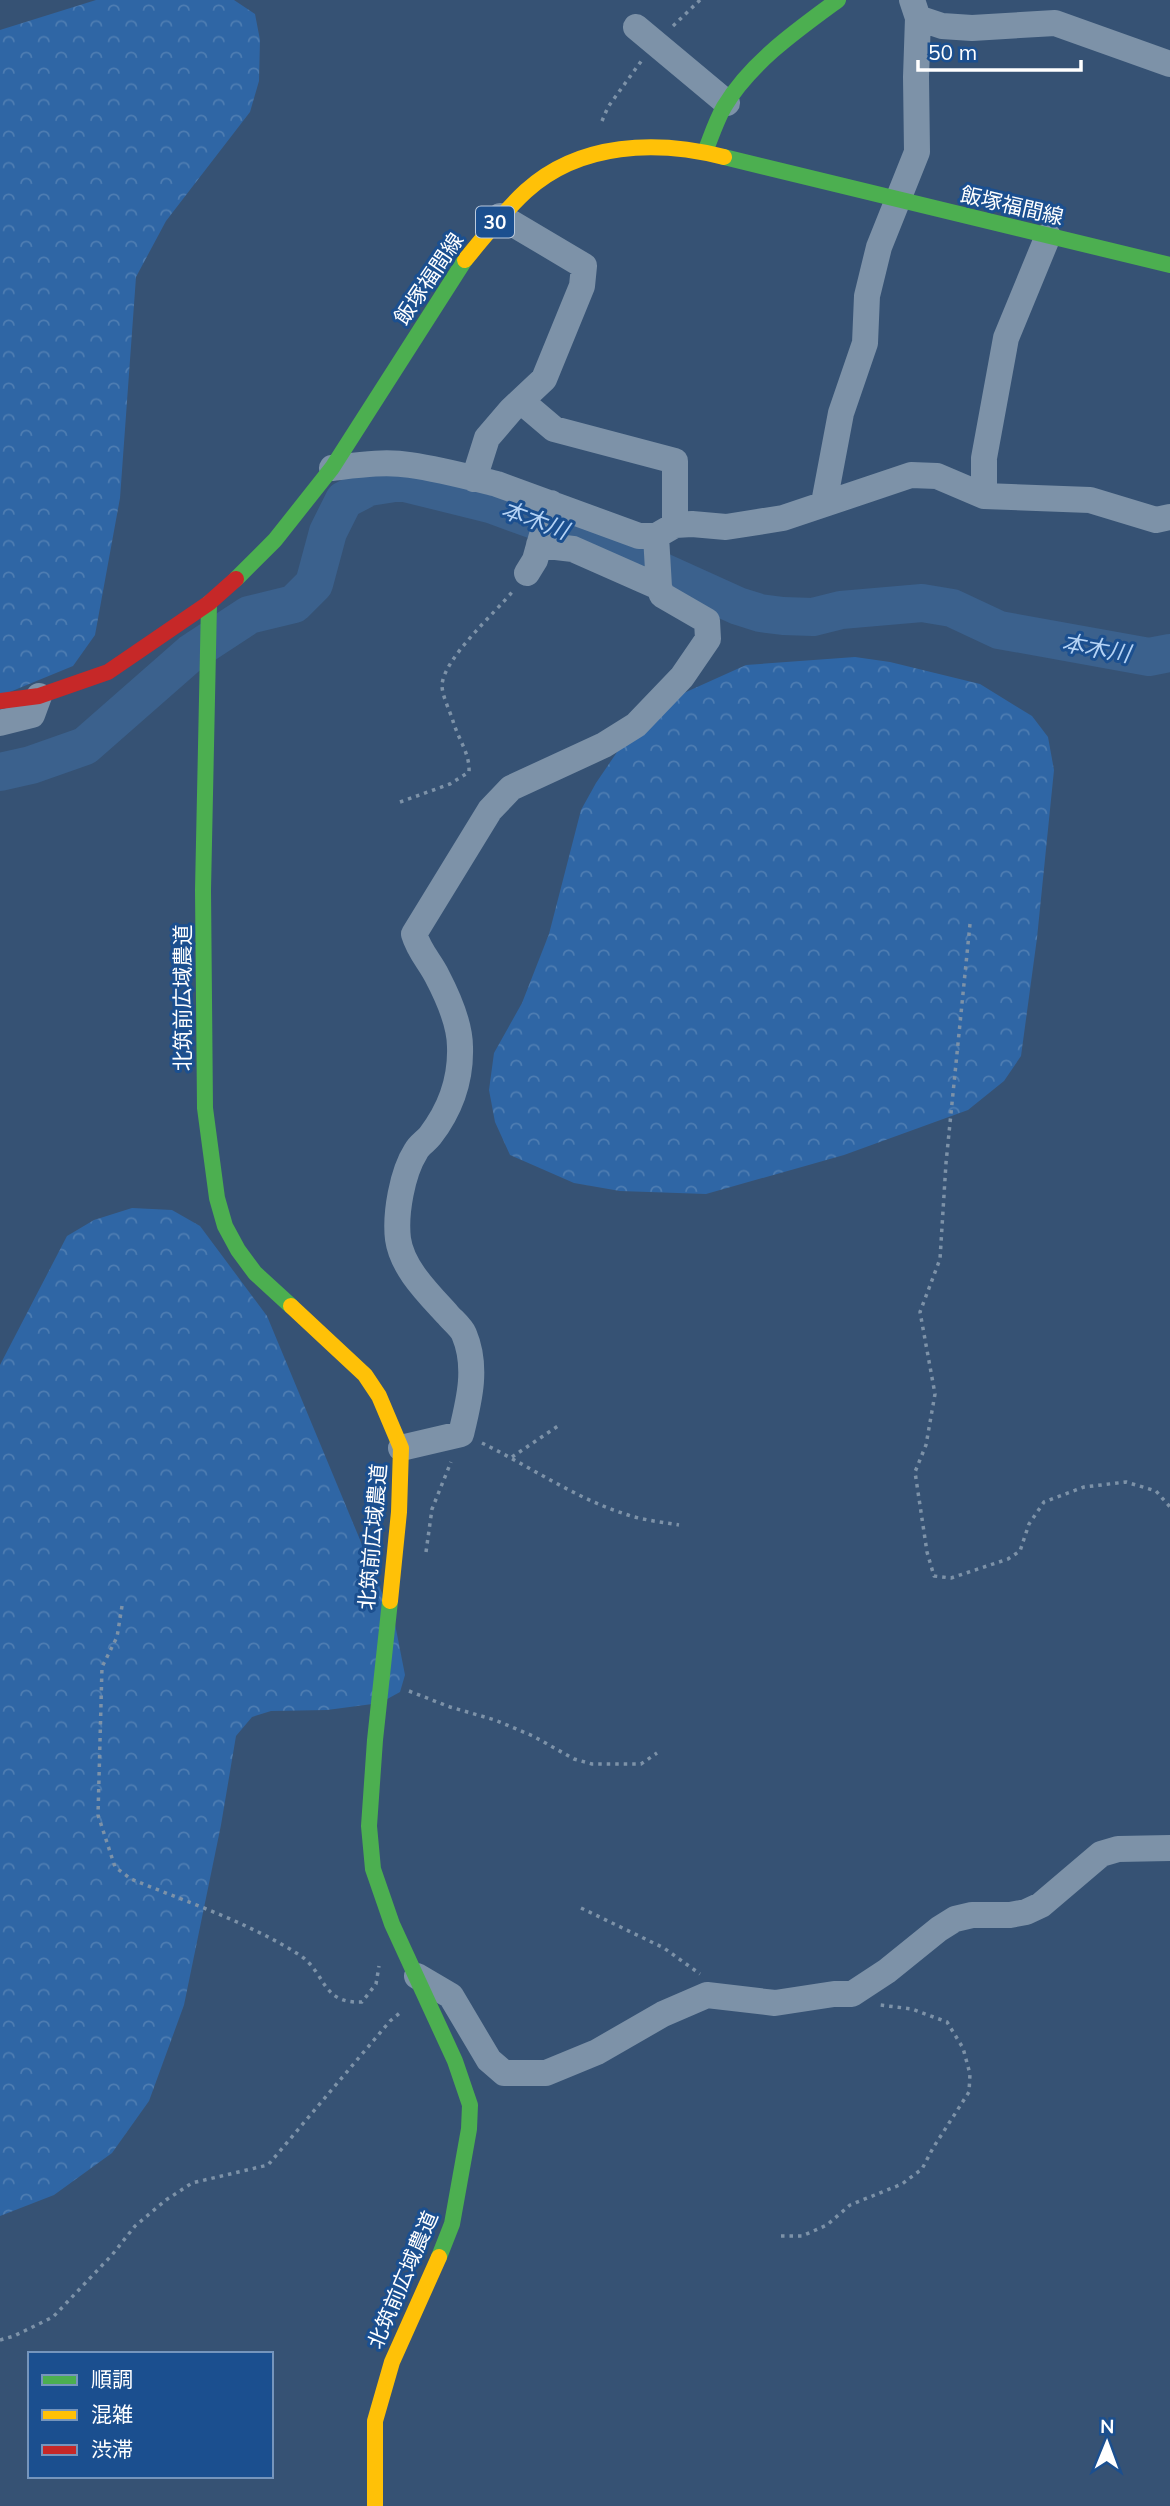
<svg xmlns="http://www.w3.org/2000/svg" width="1170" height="2506" viewBox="0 0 1170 2506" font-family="Mulish,'Noto Sans JP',sans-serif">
<defs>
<pattern id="forest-crowns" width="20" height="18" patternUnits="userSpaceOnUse" patternTransform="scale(1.75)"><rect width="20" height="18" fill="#2f66a5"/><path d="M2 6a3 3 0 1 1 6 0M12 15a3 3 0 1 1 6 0" fill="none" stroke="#4e7db2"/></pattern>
</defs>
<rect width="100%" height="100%" fill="#365274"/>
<path fill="url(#forest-crowns)" d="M96,0H234L255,14L260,40L259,81L250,112L166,221L136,277L120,498L95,635L73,666L0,696V30Z
M855,657L890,662L980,684L1032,716L1048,737L1054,770L1037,938L1021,1056L1004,1081L968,1110L844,1155L706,1194L620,1191L574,1183L510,1155L495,1122L489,1090L494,1053L522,1003L549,934L581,810L596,783L630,733L675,697L746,665Z
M132,1208L172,1210L200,1226L267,1316L395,1624L405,1675L400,1692L380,1703L327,1710L271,1711L252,1717L236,1736L221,1825L184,2005L149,2101L112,2153L54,2195L0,2216V1365L67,1236L94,1220Z"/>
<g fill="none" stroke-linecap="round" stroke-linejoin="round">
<path stroke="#3b618d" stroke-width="38" d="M0,772L31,765L85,746L191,653L249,615L294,604L314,584L328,532L344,500L369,487L401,482L490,504L601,544L738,606L760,613L783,616L813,617L841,610L922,603L952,608L999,630L1149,657L1170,653"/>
<path stroke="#7d92a8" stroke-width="3.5" stroke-dasharray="3.5 5" stroke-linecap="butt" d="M673,26L700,0
M602,121L608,107L642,60
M400,802L450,784L469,772C470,753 458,739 453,721C450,711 442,696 442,685C444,658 495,613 513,591
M970,924L946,1163L940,1259L920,1312L935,1394L926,1445L915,1472L927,1552L934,1576L951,1578L1008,1559L1020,1551L1029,1524L1044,1502L1084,1487L1126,1482L1156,1491L1170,1507
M482,1443C529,1466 575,1498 625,1514C642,1520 661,1522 679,1525
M512,1457L561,1424
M426,1552L432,1509L451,1462
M122,1606L117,1637L102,1667L98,1815L115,1867L131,1879C187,1902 247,1922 298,1954C327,1972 320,2004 362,2002L376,1984L379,1966
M409,1691L450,1707L495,1720L533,1736L574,1759L592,1764H641L657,1753
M581,1908L664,1948L700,1974
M781,2236H802L827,2225L850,2205L902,2184L922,2169L933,2148L969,2092L970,2074L963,2048L947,2022L912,2009L880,2005
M0,2340L14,2336L53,2317L112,2255L135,2226L166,2200L192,2183L268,2165L390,2021L401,2012"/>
<path stroke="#7d92a8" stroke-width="26" d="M918,18L942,26L972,28L1055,23L1170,64
M636,27L727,103
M521,401L554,429L675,461V525
M332,468C358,465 385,461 410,465C439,469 469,477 497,484L639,536H656L675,525L692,524L726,527L783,518L911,475L937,476L984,496L1090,500L1156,520L1170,517
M474,479L487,438L511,410L544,379L582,286L584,266L500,216
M984,496V458L1006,338L1048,236
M824,503L841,413L865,343L867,296L879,247L917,152L916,77L918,18L912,0
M539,545L573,549L659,587
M527,573L535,560L551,503
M0,723L32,715L39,696
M401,1448L461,1434C469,1401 478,1367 464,1334C461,1327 452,1320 447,1314C428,1293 402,1268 398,1239C395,1214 402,1173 416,1151C419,1145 426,1141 430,1136C450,1110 461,1079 460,1047C460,1023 448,997 437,976C430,962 419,951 414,934L490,810L511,788L604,745L636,725L682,677L708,639L707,621L662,595L659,587L656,536
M417,1976L451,1996L489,2060L504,2073H546L597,2052L663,2014L707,1995L775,2003L834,1994H852L887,1971L939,1929L955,1919L972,1915H1010L1026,1912L1041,1905L1101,1854L1118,1849L1170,1848"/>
<path stroke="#4caf50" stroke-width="16" d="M705,152C711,137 716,121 724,107C750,63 797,30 838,0
M724,157L1170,265
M236,579L275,540L332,468L465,260
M209,603L203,890L205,1108L217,1198L225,1226L238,1250L255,1273L291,1306
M390,1601L375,1740L369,1826L373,1869L392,1924L455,2061L470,2105L469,2129L452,2224L439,2257"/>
<path stroke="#ffc107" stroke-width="16" d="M465,260C485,236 503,212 526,191C580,142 657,140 724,157
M291,1306L365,1375L379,1396L401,1448L399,1512L390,1601
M375,2506V2421L392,2362L439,2257"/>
<path stroke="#c62828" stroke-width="16" d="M0,701L39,696L108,672L209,603L236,579"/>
</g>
<g text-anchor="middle" stroke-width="6" stroke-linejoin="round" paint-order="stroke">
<rect fill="#1b4f8f" stroke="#bbcadd" stroke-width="2" x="476" y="206.5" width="38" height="31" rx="5"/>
<g font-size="19" font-weight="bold" fill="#fff">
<text x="495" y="229">30</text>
</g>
<g font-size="21" fill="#fff" stroke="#1b4f8f">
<text transform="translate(1012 206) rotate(13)" y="7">飯塚福間線</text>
<text transform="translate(429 279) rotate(-56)" y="7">飯塚福間線</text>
<text transform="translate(183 998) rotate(-90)" y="7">北筑前広域農道</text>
<text transform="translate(373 1537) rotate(-85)" y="7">北筑前広域農道</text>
<text transform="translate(403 2280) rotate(-67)" y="7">北筑前広域農道</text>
</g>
<g font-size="23" font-style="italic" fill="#b5d3f5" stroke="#1b4f8f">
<text transform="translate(535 520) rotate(20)" y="8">本木川</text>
<text transform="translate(1096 648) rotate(10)" y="8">本木川</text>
</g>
</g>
<rect x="28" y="2352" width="245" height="126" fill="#1b4f8f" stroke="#7695bc" stroke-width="2"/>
<rect x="42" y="2375" width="35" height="10" fill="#4caf50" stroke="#7695bc" stroke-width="2"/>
<text x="91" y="2387" font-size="21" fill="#ffffff">順調</text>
<rect x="42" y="2410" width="35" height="10" fill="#ffc107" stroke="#7695bc" stroke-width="2"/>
<text x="91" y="2422" font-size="21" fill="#ffffff">混雑</text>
<rect x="42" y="2445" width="35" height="10" fill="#c62828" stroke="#7695bc" stroke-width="2"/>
<text x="91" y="2457" font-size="21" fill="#ffffff">渋滞</text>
<g transform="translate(1107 2443) rotate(1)" stroke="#1b4f8f" stroke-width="5" paint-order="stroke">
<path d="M0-5L12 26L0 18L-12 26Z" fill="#ffffff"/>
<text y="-10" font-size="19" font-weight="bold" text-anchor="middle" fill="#ffffff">N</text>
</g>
<path d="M918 60v10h163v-10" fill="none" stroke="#ffffff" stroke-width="3.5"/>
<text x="928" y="60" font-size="21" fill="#ffffff" stroke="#1b4f8f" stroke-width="5" paint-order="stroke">50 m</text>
</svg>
